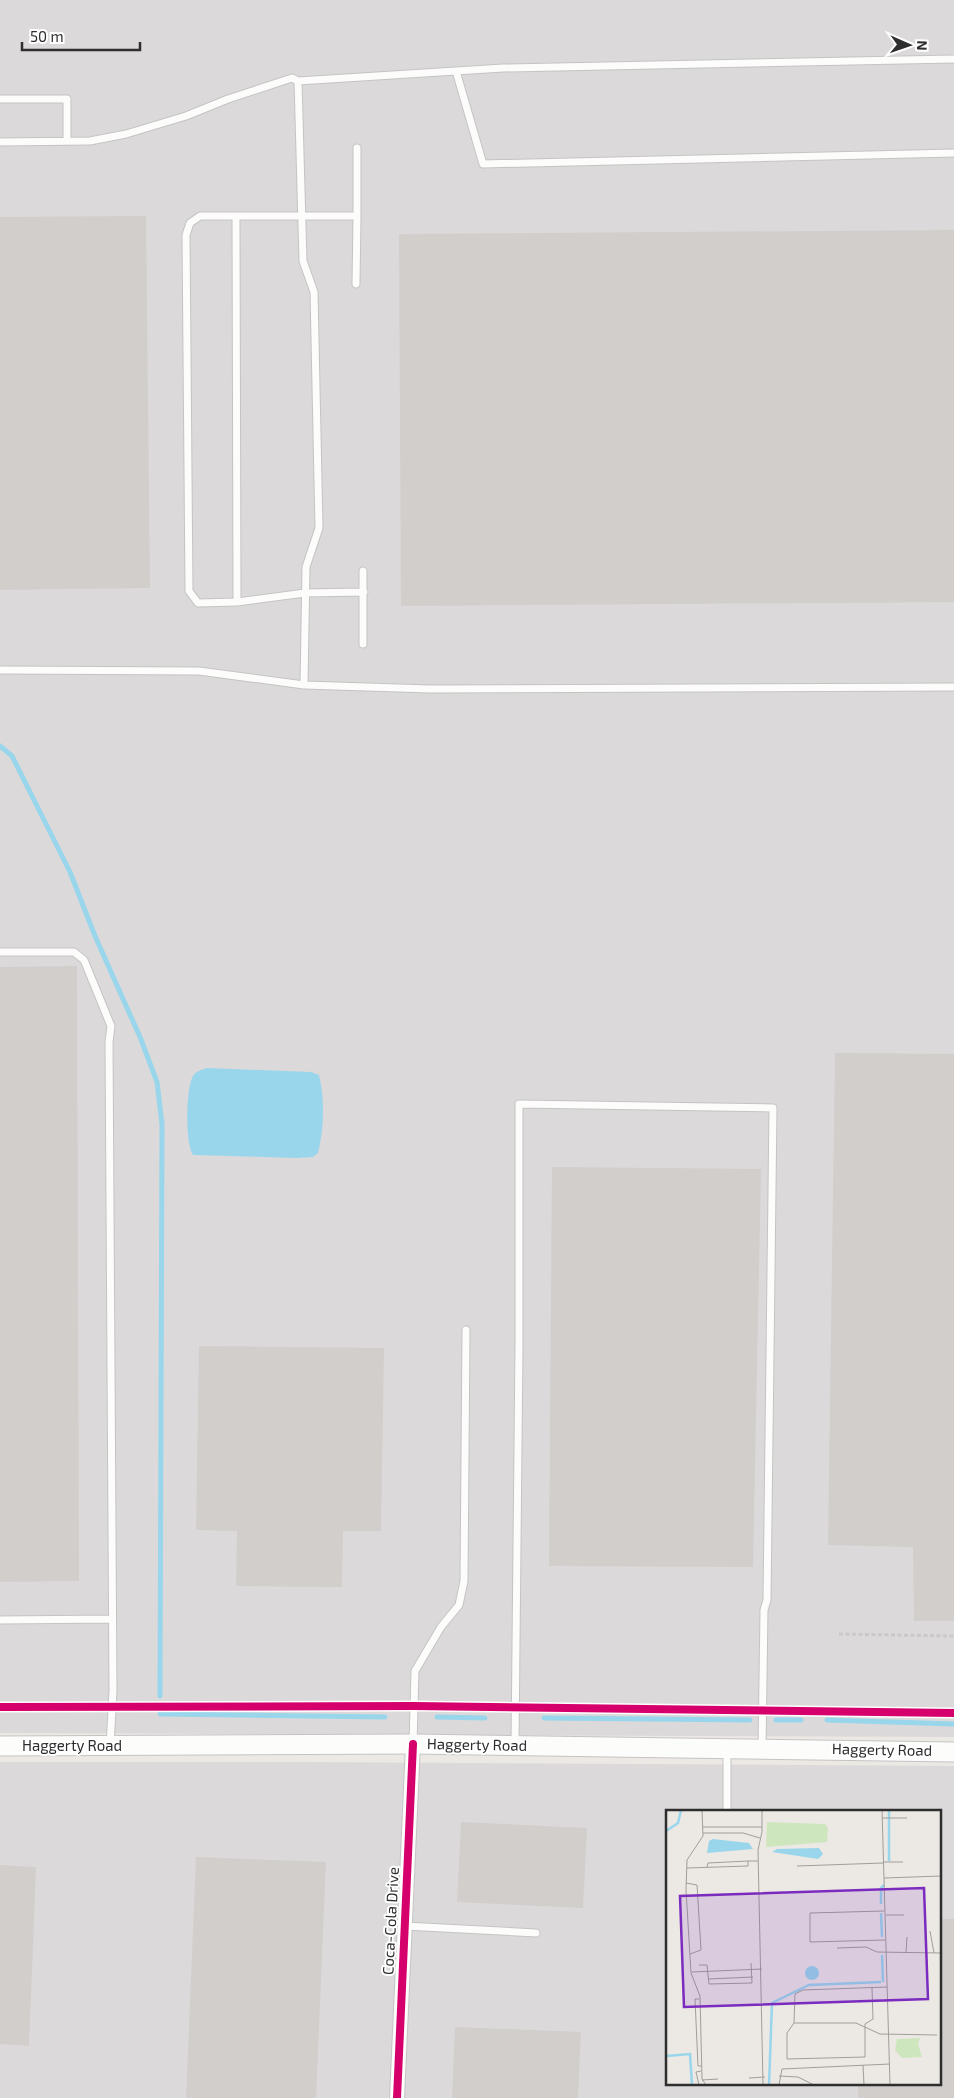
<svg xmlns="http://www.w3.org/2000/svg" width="954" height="2098" viewBox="0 0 954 2098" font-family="'Exo 2',sans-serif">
<rect width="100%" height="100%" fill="#ece8e4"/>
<path fill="#dcd9db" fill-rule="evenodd" d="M0,0H954V1737L0,1733Z
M0,1762H301L954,1766V2098H0ZM668,1812H940V2084H668Z"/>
<path fill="#99d6ec" d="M207,1068L311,1072L319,1075C325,1099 324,1129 318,1153L313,1157L296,1158L193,1155C185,1143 186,1092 192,1078C194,1072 201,1070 207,1068Z"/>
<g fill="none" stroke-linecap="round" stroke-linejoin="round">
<path stroke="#99d6ec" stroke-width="5" d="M0,746L12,756L70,872L95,936L140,1037L157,1082L162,1124L160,1696
M160,1714L385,1717
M437,1717L485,1718
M544,1718L750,1720
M776,1720H801
M827,1720L954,1724"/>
</g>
<path fill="#d1cecb" d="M146,216L150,588L0,590V217Z
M954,230V602L401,606L399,234Z
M77,966L79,1581L0,1582V967Z
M835,1053L954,1054V1621H914L913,1547L828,1545Z
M552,1167L761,1169L753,1567L549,1566Z
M199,1346L384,1348L381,1531H343L342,1587L236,1586L237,1531L196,1530Z
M461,1822L587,1828L583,1908L457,1902Z
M196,1857L326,1862L316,2098H186Z
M0,1865L36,1867L29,2046L0,2044Z
M940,1919H954V2098H858V2084H940Z
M455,2027L581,2032L578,2098H452Z"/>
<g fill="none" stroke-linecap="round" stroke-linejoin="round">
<defs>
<path id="lane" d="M456,71L483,164L954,153
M298,81L303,261L314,292L319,528L306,567L304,685
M0,99H67V141
M0,142L90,141L126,134L186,116L228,99L292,78L298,81L503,68L954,59
M357,148V216H200L190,223L186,235L189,591L198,603L237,602L305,593L364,592
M236,216L237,602
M356,284L357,216
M363,571V644
M0,670L199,671L304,685L430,689L954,687
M0,952H74L84,960L111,1026L109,1042L113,1691L110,1746
M0,1620L112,1619
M413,1744L415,1671L441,1627L459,1605L464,1581L466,1330
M515,1745L519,1346V1104L773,1108L767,1600L764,1610L762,1748
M727,1812V1751
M405,1926L536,1933"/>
<path id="street" d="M397,2098L413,1744"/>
<path id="secondary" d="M0,1746L413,1744L954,1752"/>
</defs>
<use href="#lane" stroke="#c5c4c5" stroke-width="9"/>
<use href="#street" stroke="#c5c4c5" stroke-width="16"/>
<use href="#secondary" stroke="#c5c4c5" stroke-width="21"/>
<path stroke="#c9c9c8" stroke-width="3" stroke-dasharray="4 2.5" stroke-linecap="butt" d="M839,1634L954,1636"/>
<use href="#lane" stroke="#fcfcfb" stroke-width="7"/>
<use href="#street" stroke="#fcfcfb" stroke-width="14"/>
<use href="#secondary" stroke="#fcfcfb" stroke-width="19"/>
<defs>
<path id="cycleway" d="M0,1707L414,1706L954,1713
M397,2098L413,1744"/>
</defs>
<use href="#cycleway" stroke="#fff" stroke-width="11"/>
<use href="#cycleway" stroke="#d6006c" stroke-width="8"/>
</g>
<g text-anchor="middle" stroke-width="4" stroke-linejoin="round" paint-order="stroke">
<g font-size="15" fill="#2e2e2e" stroke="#fff">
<text transform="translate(477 1745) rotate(1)" y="5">Haggerty Road</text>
<text x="72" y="1751">Haggerty Road</text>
<text transform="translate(882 1750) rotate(1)" y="5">Haggerty Road</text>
<text transform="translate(391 1921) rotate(-87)" y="5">Coca-Cola Drive</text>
</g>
</g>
<g transform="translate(666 1810)">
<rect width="275" height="275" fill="#ece8e4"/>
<path d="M101,12L159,14L162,18L161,32L100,37ZM254,228L252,234L256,247L236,248L229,240L231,229Z" fill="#cee6be"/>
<path d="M47,29L83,33L87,39L41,43L43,31ZM153,38L157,44L152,49L106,42L111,39ZM139 163a7 7 0 1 1 14 0a7 7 0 1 1-14 0Z" fill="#99d6ec"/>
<path fill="none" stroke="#99d6ec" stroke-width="2.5" d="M223,0V51M0,21L12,13L15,0M215,94V78L218,75M215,103L216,127M216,145L217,172M0,246L24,244L26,275M103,275L106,193L143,175L215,172"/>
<path fill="none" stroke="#a09e9b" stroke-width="1" d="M36,0L37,26L21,50L20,80L25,163L34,186L36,269L40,275M96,0V22L92,40L97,275M216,0L224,275M216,8H241M37,17H96M37,23H77L94,28M217,52H237M131,56L217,53M41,57L42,53L82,51M21,58L82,56V51H92M218,68L275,66M20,73L31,75L35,140L24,144M218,101L144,103V132L219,130M220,105H238M264,121L268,143M171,138L200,137L211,142L275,143M240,142L241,127M33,155H41L43,174L86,173L85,153M26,162L96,159M42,169L87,167M33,189H29L32,256H36M128,213H190L214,224L271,225M199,214V247L121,249V223L128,213L129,184L137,180L221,177M199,214L207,209L206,178M197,255L198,275M113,266L132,267L148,275M83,268L99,267M36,270L52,269M33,275L30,262L35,261M53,275H85M113,275L116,259L224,254"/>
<path fill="#7b2cbf" fill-opacity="0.15" stroke="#7b2cbf" stroke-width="2.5" d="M258,78L262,189L18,197L14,86Z"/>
<rect width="275" height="275" fill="none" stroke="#2e2e2e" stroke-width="2.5"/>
</g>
<g transform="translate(909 45) rotate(92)" stroke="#ffffff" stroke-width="4" paint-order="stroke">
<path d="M0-4L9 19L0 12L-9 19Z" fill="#2e2e2e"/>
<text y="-8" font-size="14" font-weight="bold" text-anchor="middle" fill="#2e2e2e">N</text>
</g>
<path d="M22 42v8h118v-8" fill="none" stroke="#2e2e2e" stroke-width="2.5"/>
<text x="30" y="42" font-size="15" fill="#2e2e2e" stroke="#ffffff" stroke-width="4" paint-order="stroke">50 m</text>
</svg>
